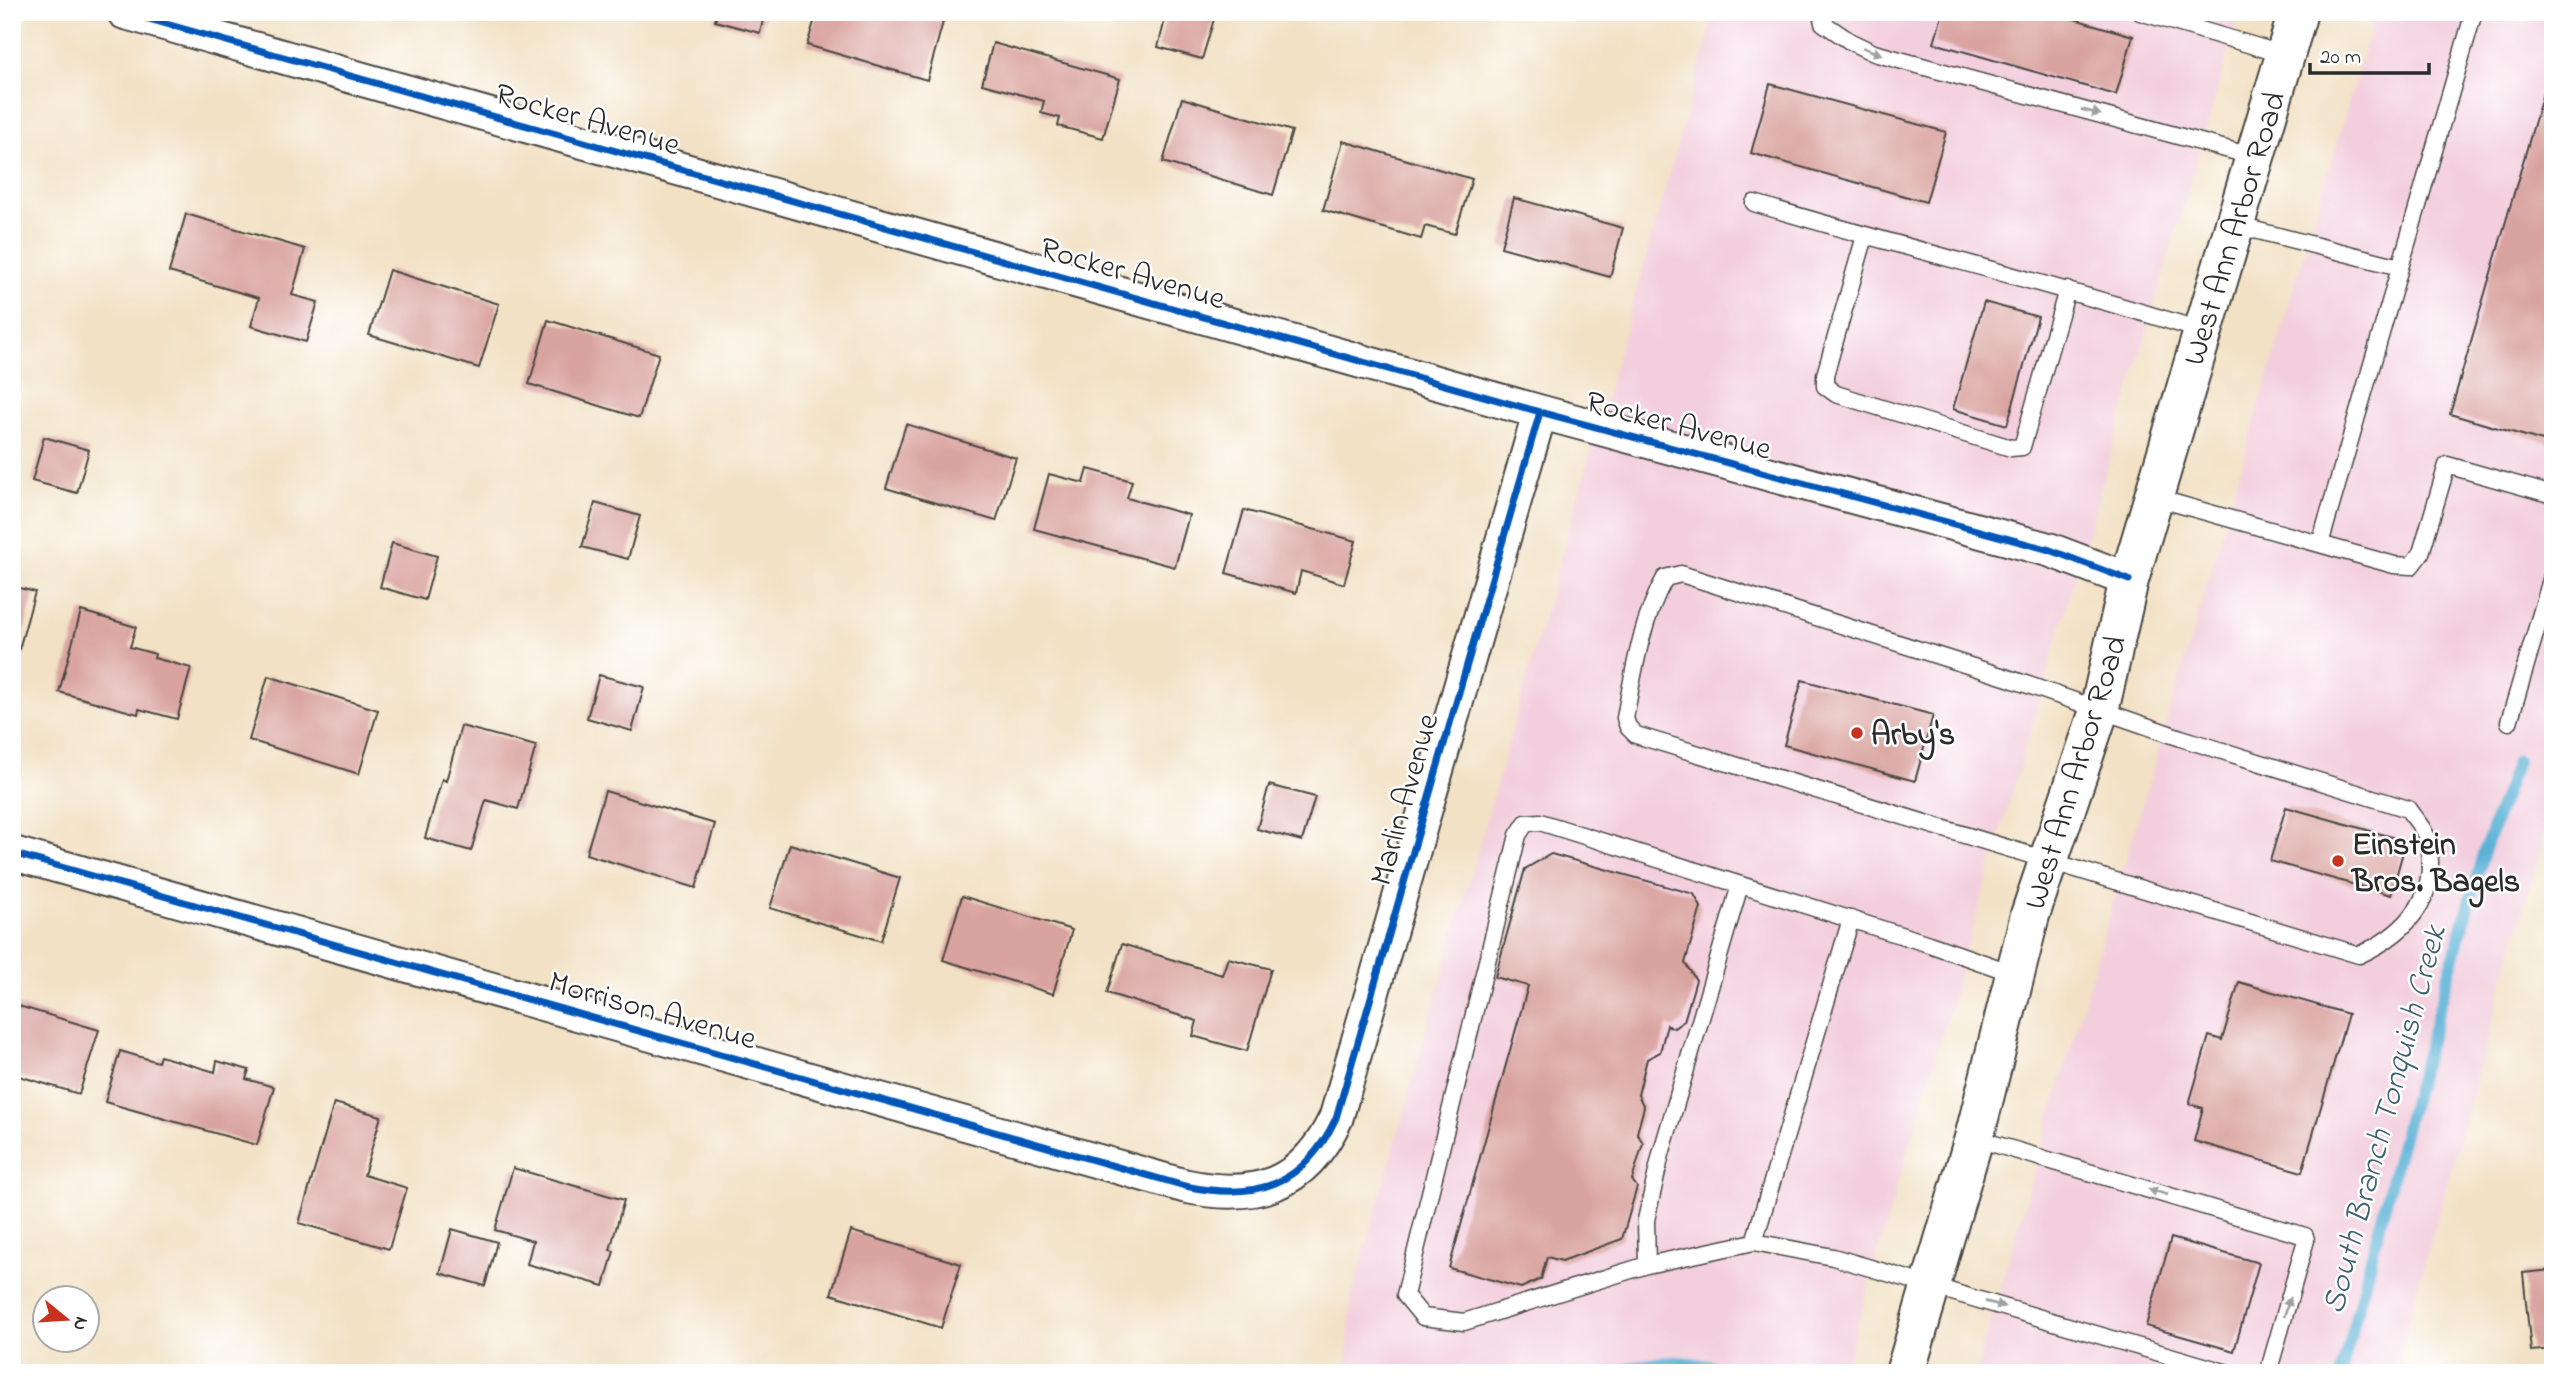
<svg xmlns="http://www.w3.org/2000/svg" width="2565" height="1385" viewBox="0 0 2565 1385" font-family="'Indie Flower',sans-serif">
<rect width="100%" height="100%" fill="#fff"/>
<filter id="ink" filterUnits="userSpaceOnUse"><feTurbulence type="fractalNoise" baseFrequency=".0143" numOctaves="2"/><feDisplacementMap in="SourceGraphic" scale="14" xChannelSelector="R" yChannelSelector="G"/><feConvolveMatrix kernelMatrix="1 2 1 2 8 2 1 2 1" color-interpolation-filters="sRGB"/></filter>
<filter id="wash" filterUnits="userSpaceOnUse"><feTurbulence type="fractalNoise" baseFrequency=".00686" numOctaves="4" result="noise"/><feDisplacementMap in="SourceGraphic" scale="28" xChannelSelector="R" yChannelSelector="G"/><feGaussianBlur stdDeviation="1.57" result="paint"/><feColorMatrix in="noise" values="0 0 0 0 0 0 0 0 0 0 0 0 0 0 0 0 0 1.4 0 .05"/><feComposite in="paint" operator="in"/></filter>
<g filter="url(#wash)">
<rect width="100%" height="100%" fill="#f2e1c4"/>
<path fill="#f3cfde" d="M1715,12H2240L1843,1373H1346L1351,1298Z
M2375,12H2553V804L2394,1373H1975Z"/>
<g fill="none" stroke-linecap="round" stroke-linejoin="round">
<path stroke="#58b1d6" stroke-width="12" d="M1615,1373C1667,1356 1689,1361 1740,1373
M2341,1373L2407,1121L2484,851L2517,761"/>
</g>
<g id="blocks">
<path fill="#d9a39f" d="M718,12H765L760,33L715,21Z
M817,12H911L943,22L927,80L807,45Z
M1167,12H1203L1215,16L1202,59L1158,47Z
M1943,12H2050L2133,36L2116,95L1934,43Z
M993,43L1120,79L1103,138L1058,126L1060,118L1041,113L1044,101L982,84Z
M2552,62H2553V444L2450,414Z
M1770,84L1946,132L1926,202L1751,153Z
M1182,98L1292,131L1273,195L1163,162Z
M1343,141L1472,179L1455,234L1425,226L1421,239L1323,210Z
M1514,198L1623,228L1610,277L1501,247Z
M186,214L305,249L292,295L318,302L306,342L251,326L259,298L169,272Z
M389,270L499,304L479,368L369,335Z
M1984,302L2038,317L2007,425L1953,409Z
M548,320L659,354L639,418L529,384Z
M906,424L1016,458L996,521L886,488Z
M44,437L89,450L77,493L32,481Z
M1088,469L1132,481L1127,498L1189,515L1175,567L1034,529L1049,474L1084,483Z
M595,503L640,516L628,559L582,547Z
M1244,510L1356,541L1344,584L1301,571L1296,593L1226,573Z
M392,543L437,556L425,600L380,587Z
M12,586L35,592L13,671H12Z
M81,611L136,627L130,647L155,654L154,658L191,668L177,719L139,709L138,714L59,692Z
M599,675L644,687L632,731L587,718Z
M268,676L378,710L359,774L249,740Z
M1802,680L1933,715L1915,781L1784,745Z
M461,726L536,746L518,809L486,800L471,851L425,838L442,779L446,781Z
M1269,785L1315,797L1302,841L1257,829Z
M605,791L715,824L696,888L586,854Z
M2286,807L2406,841L2391,895L2270,861Z
M790,844L900,878L881,941L770,908Z
M1551,854L1694,894L1701,907L1685,963L1696,980L1684,1021L1674,1028L1667,1025L1660,1052L1647,1059L1638,1095L1644,1107L1637,1133L1643,1143L1632,1180L1637,1187L1622,1239L1562,1261L1547,1257L1541,1279L1521,1288L1449,1268L1528,986L1495,977L1525,869Z
M962,896L1072,930L1053,994L943,960Z
M1122,944L1222,975L1228,958L1271,969L1247,1051L1193,1036L1197,1021L1107,993Z
M2239,982L2348,1014L2302,1172L2194,1141L2203,1108L2189,1104L2209,1036L2222,1040Z
M12,1004L99,1030L79,1094L12,1074Z
M120,1051L158,1062L160,1056L215,1072L217,1061L249,1070L246,1079L274,1087L257,1145L105,1102Z
M334,1103L381,1116L364,1175L407,1188L389,1249L299,1223Z
M513,1168L624,1200L610,1250L614,1251L604,1286L527,1264L533,1241L495,1230Z
M452,1229L497,1242L485,1286L440,1273Z
M851,1231L961,1264L941,1328L831,1294Z
M2171,1238L2259,1263L2234,1351L2146,1326Z
M2553,1270V1349L2531,1351L2523,1273Z"/>
</g>
</g>
<g filter="url(#ink)">
<use href="#blocks" fill-opacity="0" stroke="#494642" stroke-width="2"/>
<g fill="none" stroke-linecap="round" stroke-linejoin="round">
<defs>
<path id="lane" d="M1821,12L1823,23L1851,42L1874,53L2255,157
M2140,12L2285,55
M1754,203C1903,248 2054,284 2203,331
M2235,225L2400,267
M1865,236L1825,375V386L1836,394L2011,448L2022,447L2067,290
M2153,497L2394,565L2411,566L2421,553L2447,465L2553,495
M2320,544L2474,12
M1681,574L2011,679L2181,738L2408,809C2413,817 2423,827 2426,836C2442,895 2409,932 2359,955L1636,735L1628,727L1625,718C1634,670 1641,621 1665,578Z
M2509,722L2553,573
M2015,974L1929,944L1540,822L1526,823L1518,835L1405,1295L1423,1317L1464,1322L1647,1265L1754,1242L1833,1257L2228,1373
M1974,1138L2305,1236L2306,1240L2268,1373
M1754,1242L1851,919
M1647,1265L1646,1220L1661,1154L1740,885"/>
<path id="street" d="M124,12L1540,412L2050,550L2129,580
M12,853L1185,1186C1256,1201 1304,1186 1336,1118L1540,412"/>
<path id="secondary" d="M1905,1373L1974,1138L2030,915L2099,711L2129,580L2298,12"/>
</defs>
<use href="#lane" stroke="#494642" stroke-width="19"/>
<use href="#street" stroke="#494642" stroke-width="37"/>
<use href="#secondary" stroke="#494642" stroke-width="42"/>
<use href="#lane" stroke="#fff" stroke-width="16"/>
<use href="#street" stroke="#fff" stroke-width="33"/>
<use href="#secondary" stroke="#fff" stroke-width="38"/>
<defs>
<path id="cycleway" d="M124,12L1540,412L2050,550L2129,580
M12,853L1185,1186C1256,1201 1304,1186 1336,1118L1540,412"/>
</defs>
<use href="#cycleway" stroke="#fff" stroke-width="11"/>
<use href="#cycleway" stroke="#0057b8" stroke-width="7"/>
</g>
<defs><path id="oneway-solid" d="M-6-.8H1V-3.2L6.5 0L1 3.2V.8H-6Z" transform="scale(1.75)"/></defs>
<g fill="#a0a0a0">
<use href="#oneway-solid" transform="translate(1872 51) rotate(21)"/>
<use href="#oneway-solid" transform="translate(2091 112) rotate(15)"/>
<use href="#oneway-solid" transform="translate(2158 1192) rotate(-164)"/>
<use href="#oneway-solid" transform="translate(1995 1304) rotate(15)"/>
<use href="#oneway-solid" transform="translate(2287 1307) rotate(-74)"/>
</g>
</g>
<g fill="#c8321e" stroke="#fff" stroke-width="2.5">
<circle cx="1857" cy="733" r="7"/>
<circle cx="2338" cy="861" r="7"/>
</g>
<g text-anchor="middle" stroke-width="5" stroke-linejoin="round" paint-order="stroke">
<g font-size="32" fill="#2b2b2b" stroke="#fff">
<text transform="translate(588 118) rotate(16)" y="11">Rocker Avenue</text>
<text transform="translate(2233 228) rotate(-73)" y="11">West Ann Arbor Road</text>
<text transform="translate(1133 272) rotate(16)" y="11">Rocker Avenue</text>
<text transform="translate(1679 424) rotate(15)" y="11">Rocker Avenue</text>
<text transform="translate(2074 772) rotate(-73)" y="11">West Ann Arbor Road</text>
<text transform="translate(1403 799) rotate(-74)" y="11">Marlin Avenue</text>
<text transform="translate(653 1009) rotate(16)" y="11">Morrison Avenue</text>
</g>
<g font-size="32" font-weight="bold" fill="#2b2b2b" stroke="#fff" text-anchor="start">
<text x="1871" y="744">Arby's</text>
<text x="2352" y="854">Einstein<tspan x="2352" dy="37">Bros. Bagels</tspan></text>
</g>
<g font-size="33" font-style="italic" fill="#3d616f" stroke="#fff">
<text transform="translate(2382 1119) rotate(-75)" y="12">South Branch Tonquish Creek</text>
</g>
</g>
<rect width="2565" height="1385" fill="none" stroke="#fff" stroke-width="42"/>
<g transform="translate(66 1319) rotate(108)"><circle r="33" fill="#ffffff" stroke="#aaaaaa" stroke-width="2"/>
<path d="M0-5L12 26L0 18L-12 26Z" fill="#c8321e"/>
<text y="-10" font-size="19" font-weight="bold" text-anchor="middle" fill="#2b2b2b">N</text>
</g>
<path d="M2310 63v10h119v-10" fill="none" stroke="#2b2b2b" stroke-width="3.5"/>
<text x="2320" y="63" font-size="21" fill="#2b2b2b" stroke="#ffffff" stroke-width="5" paint-order="stroke">20 m</text>
</svg>
